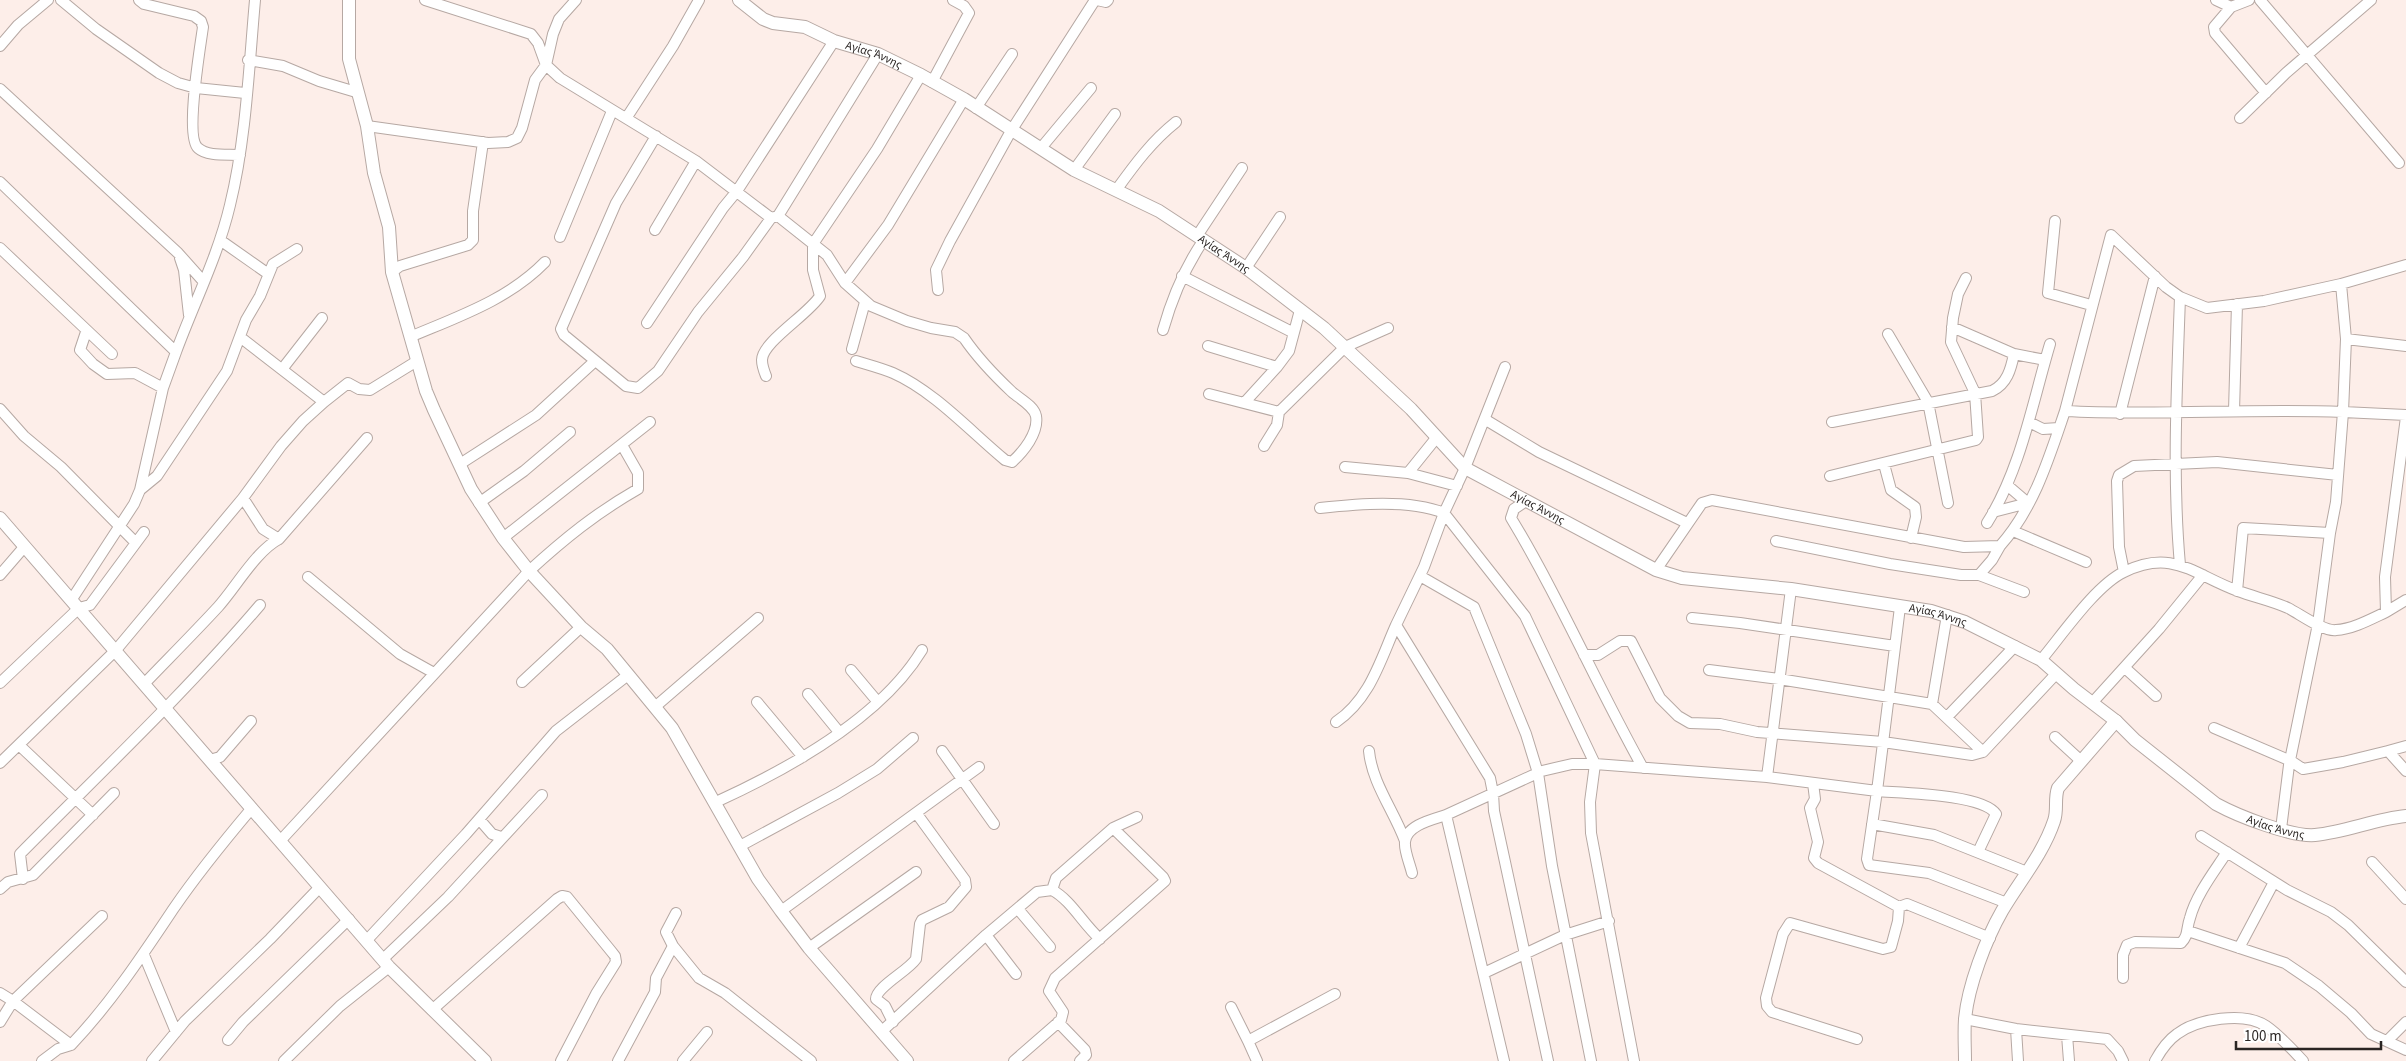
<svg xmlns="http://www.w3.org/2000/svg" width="2406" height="1061" viewBox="0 0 2406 1061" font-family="'Source Sans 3',sans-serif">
<rect width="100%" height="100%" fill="#fdeee9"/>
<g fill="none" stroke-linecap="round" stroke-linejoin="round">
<defs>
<path id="minor" d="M61,0L96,29L159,73L178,83L196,88L245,93
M139,0L144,4L194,16L201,21L203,27C200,48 185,137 198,148C208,157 228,154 240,155
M425,0L531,34L538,43L546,65L560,78L696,161L771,218L778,216L878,54
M1097,0L1106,2L1108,0
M2216,0L2231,7L2249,0
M2260,0L2399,163
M2231,7L2214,27L2215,33L2266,93
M0,46L18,25L48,0
M248,60L283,66L319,81L356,92
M932,82L969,13L964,6L953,0
M0,89L178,253L203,281
M976,108L1012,54
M627,117L673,46L699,0
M2240,118L2286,73L2371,0
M367,126L488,143L508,142L517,138L522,128L535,80L546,65L553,34L559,19L576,0
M656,136L616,203L561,329L564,335L626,386L638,388L658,371L698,312L743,257L771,218
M1041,148L1091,88
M1074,170L1115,114
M0,182L176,352C194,303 218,256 230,205C246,140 249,67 255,0
M1117,189C1135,164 1152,141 1176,122
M778,216L827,255L845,283L871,306L907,321L931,328L955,332L964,338C977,357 995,376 1012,392C1020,399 1034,406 1036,416C1039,433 1023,452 1012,462L1005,460C971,432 934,391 893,373C881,368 869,365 856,361
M2055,221L2048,293L2091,305
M655,230L696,161
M1197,236L1242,168
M560,237L612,111
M220,240L267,273
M0,248L112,354
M180,258L184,270L189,315
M2406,265L2341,284L2346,339L2343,412L2406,415
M1246,268L1280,217
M392,272L400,266L468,245L473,240V211L483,142
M1182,276L1292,332
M845,283L888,225L964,99
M938,290L936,270L950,241L1011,131L1095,0
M2180,297C2177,386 2172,475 2180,565
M647,323L723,208L737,191L834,41
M1952,327L2014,354L2045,360
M1163,330C1172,298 1184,269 1203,241
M86,332L80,350L93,364L107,374L135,373L163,388
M1888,334L1928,402L1948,503
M240,337L324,402L348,383L359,389L370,390L417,361
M410,337C457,317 508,300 545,262
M2346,339L2406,346
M1208,346L1277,367
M852,349L865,302
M1505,367L1465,468L1444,513L1525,616L1595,764L1590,802L1591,833L1634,1061
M283,368L322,318
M766,376C764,371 762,365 762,360C762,342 809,314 820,296L813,270V244L877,149L921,75
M1209,394L1279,412L1345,347L1388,328
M1245,402L1277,367L1289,351L1300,310
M0,409L24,436L61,467L136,543
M2065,411L2111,235L2166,287L2180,297L2207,308L2264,301L2341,284
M2234,411L2237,304
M2120,414L2155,276
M1486,420L1539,452L1687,523
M1832,422L1992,391C2007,384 2011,369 2014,354
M2029,422L2043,429L2059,428
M1264,446L1277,425L1279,412
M460,464L536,415L595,361
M1884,464L1891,490L1915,507L1916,517L1911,538
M1345,467L1408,473L1457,486
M1408,473L1437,437
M1830,476L1976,440L1978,437L1975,393L1951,342L1953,318L1958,294L1966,278
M2007,485L2028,503
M140,490L157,476L227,371L246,320L260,296L273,264L297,249
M243,498L263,529L279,539L367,438
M1526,501L1514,509L1511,518C1560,599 1597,686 1643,768
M479,503L524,471L570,432
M1320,508C1357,504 1409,499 1444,513L1424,567L1396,625L1490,778L1493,793L1494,811L1548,1061
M1993,512L2028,503
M1987,523C2021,469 2032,404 2050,344
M2013,531L2086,562
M503,538L650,422
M1776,541L1890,564L1961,575H1979L2024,592
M1656,570L1702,503L1712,500L1964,547L2000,546C2034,508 2049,458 2065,411C2157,416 2250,408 2343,412L2336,502L2330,533L2318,624L2289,765L2281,829
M2124,572L2119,547L2117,481L2119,475L2134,466L2217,462L2338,475
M0,575L25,546
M1979,575L1992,560L2000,546
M1420,576L1474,607L1526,734L1538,773L1552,866L1591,1061
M308,577L400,654L434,673
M2237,591L2243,528L2330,533
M72,599L134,504L140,490L163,388L176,352
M2386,612L2406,600
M1692,618L1740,623L1895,646
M1584,655H1598L1620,641H1631L1660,698L1678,716L1690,723L1720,724L1757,732L1883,742L1972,755L1983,752L2056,674
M2041,660C2062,635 2096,585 2124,572C2173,548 2194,575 2238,591C2254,597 2273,601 2288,608C2300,614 2324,632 2336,630C2353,629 2371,619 2386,612L2385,577L2406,417
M2125,668L2156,696
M851,670L877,701
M1709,670L1779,679L1932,704L1983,752
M522,682L581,627
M0,683L79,608L90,605L144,532
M144,684C169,658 194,633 218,607C236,587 256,551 279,539
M808,694L839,732
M757,702L803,757
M2092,703L2159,629L2203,575
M1932,704L1947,615
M656,706L758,618
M1947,717L2015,646
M1336,722C1370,699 1380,661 1396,625
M2214,728L2291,761L2303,769L2343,762L2388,751L2406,771
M2055,737L2080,760
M19,745L93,815
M942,751L994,824
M1369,751C1372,783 1394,811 1405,841
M2388,751L2406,746
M210,760L220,757L251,721
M0,763L116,650L243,498L281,446L303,421L324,402
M1767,777L1877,791L1900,607
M1813,783L1815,799L1810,808L1818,842L1814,858L1818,863L1899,907
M716,802C786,770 881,718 922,650
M479,819L492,834L501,837
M1872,824L1934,835L2027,872
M2201,836L2287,890L2331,912L2348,925L2406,982
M281,840L529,571C564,539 596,513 638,489V473L622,445
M740,846L838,793L877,769L913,738
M1978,852L1996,814C1983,794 1901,793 1877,791L1867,859L1869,865L1929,873L2007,903
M2372,862L2406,899
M1412,873C1410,864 1404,851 1405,842C1406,825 1434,819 1446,815
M23,879L20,854C101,772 185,693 260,605
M0,889L8,882L33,875L114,793
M1052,890C1071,900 1083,924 1100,939
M1018,909L1050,947
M781,911L979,767
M2188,931L2285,963L2319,986L2351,1013L2371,1034L2406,1050
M986,935L1016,974
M367,940L466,834L556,731L628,675
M673,946L699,978L725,993L811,1061
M809,948L916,872
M2239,948L2274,882
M144,955L176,1032
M383,959L448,897L542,795
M1484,973L1565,935L1609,921
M2123,978V955L2127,945L2135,942L2181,943C2189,935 2186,929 2190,918C2196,895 2214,872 2227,852
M0,993L13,1001L71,1045L58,1049L42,1061
M1231,1007L1248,1041
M432,1010L557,899L562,896L567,897L611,951L615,956L616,962L596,994L561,1061
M1965,1019L2016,1029L2107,1039L2118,1051L2123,1061
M0,1022L13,1001L102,916
M893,1022L885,1006L876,999C876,987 908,971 916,959L920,924L922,920L949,907L966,887L965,880L917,814
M1058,1022L1085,1050L1086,1055L1080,1061
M2016,1029L2018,1061
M881,1032L986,935L1037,892L1052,890L1056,878L1113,828L1137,817
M2067,1035L2069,1061
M1857,1039L1772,1012L1767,1006L1766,998L1783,934L1790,923L1883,949L1891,947L1898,921L1899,907L1907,904L1990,938
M228,1040L243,1022L349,919
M2388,1040L2406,1022
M71,1045C111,1003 142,956 174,908C198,873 225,840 252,808
M152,1061L185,1021L270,939L320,887
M284,1061L340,1006L389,967
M618,1061L655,992L656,978L673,946L666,932L676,913
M683,1061L707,1032
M1014,1061L1061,1020L1063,1012L1049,991L1055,978L1165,881L1163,877L1113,828
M1257,1061L1248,1041L1335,994
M1504,1061L1446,815L1542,771L1572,764H1595L1767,777L1791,589
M2155,1061C2161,1050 2167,1041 2177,1034C2197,1019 2244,1011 2266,1026C2279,1035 2292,1049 2303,1061"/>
<g id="tertiary">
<path d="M349,0V59L367,126L374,173L389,227L392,272L426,391L434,410L471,489L503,538L529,571L581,627L607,649L672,728L758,879L781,911L809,948L907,1061"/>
<path id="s1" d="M739,0L763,19L773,23L805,27L834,41L878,54L921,75L964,99L1074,170L1159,211L1246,268L1324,328L1411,409L1465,468L1656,570L1682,578L1791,589L1931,611L1965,622L2041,660L2074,689L2116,721L2135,740L2216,804C2238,816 2291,837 2315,835C2346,832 2375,819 2406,816"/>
<path d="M0,518L389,967L485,1061"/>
<path d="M1965,1061C1965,1047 1964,1033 1965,1019C1968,986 1986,939 2002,911C2019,882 2043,854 2054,821C2058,810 2054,799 2058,788L2116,721"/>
</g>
</defs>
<use href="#minor" stroke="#b6a8a3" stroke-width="12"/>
<use href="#tertiary" stroke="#b6a8a3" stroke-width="14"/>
<use href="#minor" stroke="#fff" stroke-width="10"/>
<use href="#tertiary" stroke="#fff" stroke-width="12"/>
</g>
<g text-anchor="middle" stroke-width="4" stroke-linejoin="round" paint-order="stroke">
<g font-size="12" fill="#2a2523" stroke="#fff">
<text dy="4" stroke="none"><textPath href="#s1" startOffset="148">Αγίας Άννης</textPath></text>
<text dy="4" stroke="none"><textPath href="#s1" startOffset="552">Αγίας Άννης</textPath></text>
<text dy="4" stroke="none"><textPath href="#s1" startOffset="958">Αγίας Άννης</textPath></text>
<text dy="4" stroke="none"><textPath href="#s1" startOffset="1378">Αγίας Άννης</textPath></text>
<text dy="4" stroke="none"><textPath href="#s1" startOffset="1782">Αγίας Άννης</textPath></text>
</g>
</g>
<path d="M2236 1041v8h145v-8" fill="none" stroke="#2a2523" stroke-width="2.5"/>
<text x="2244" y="1041" font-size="15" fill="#2a2523" stroke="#ffffff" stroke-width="4" paint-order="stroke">100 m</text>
</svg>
